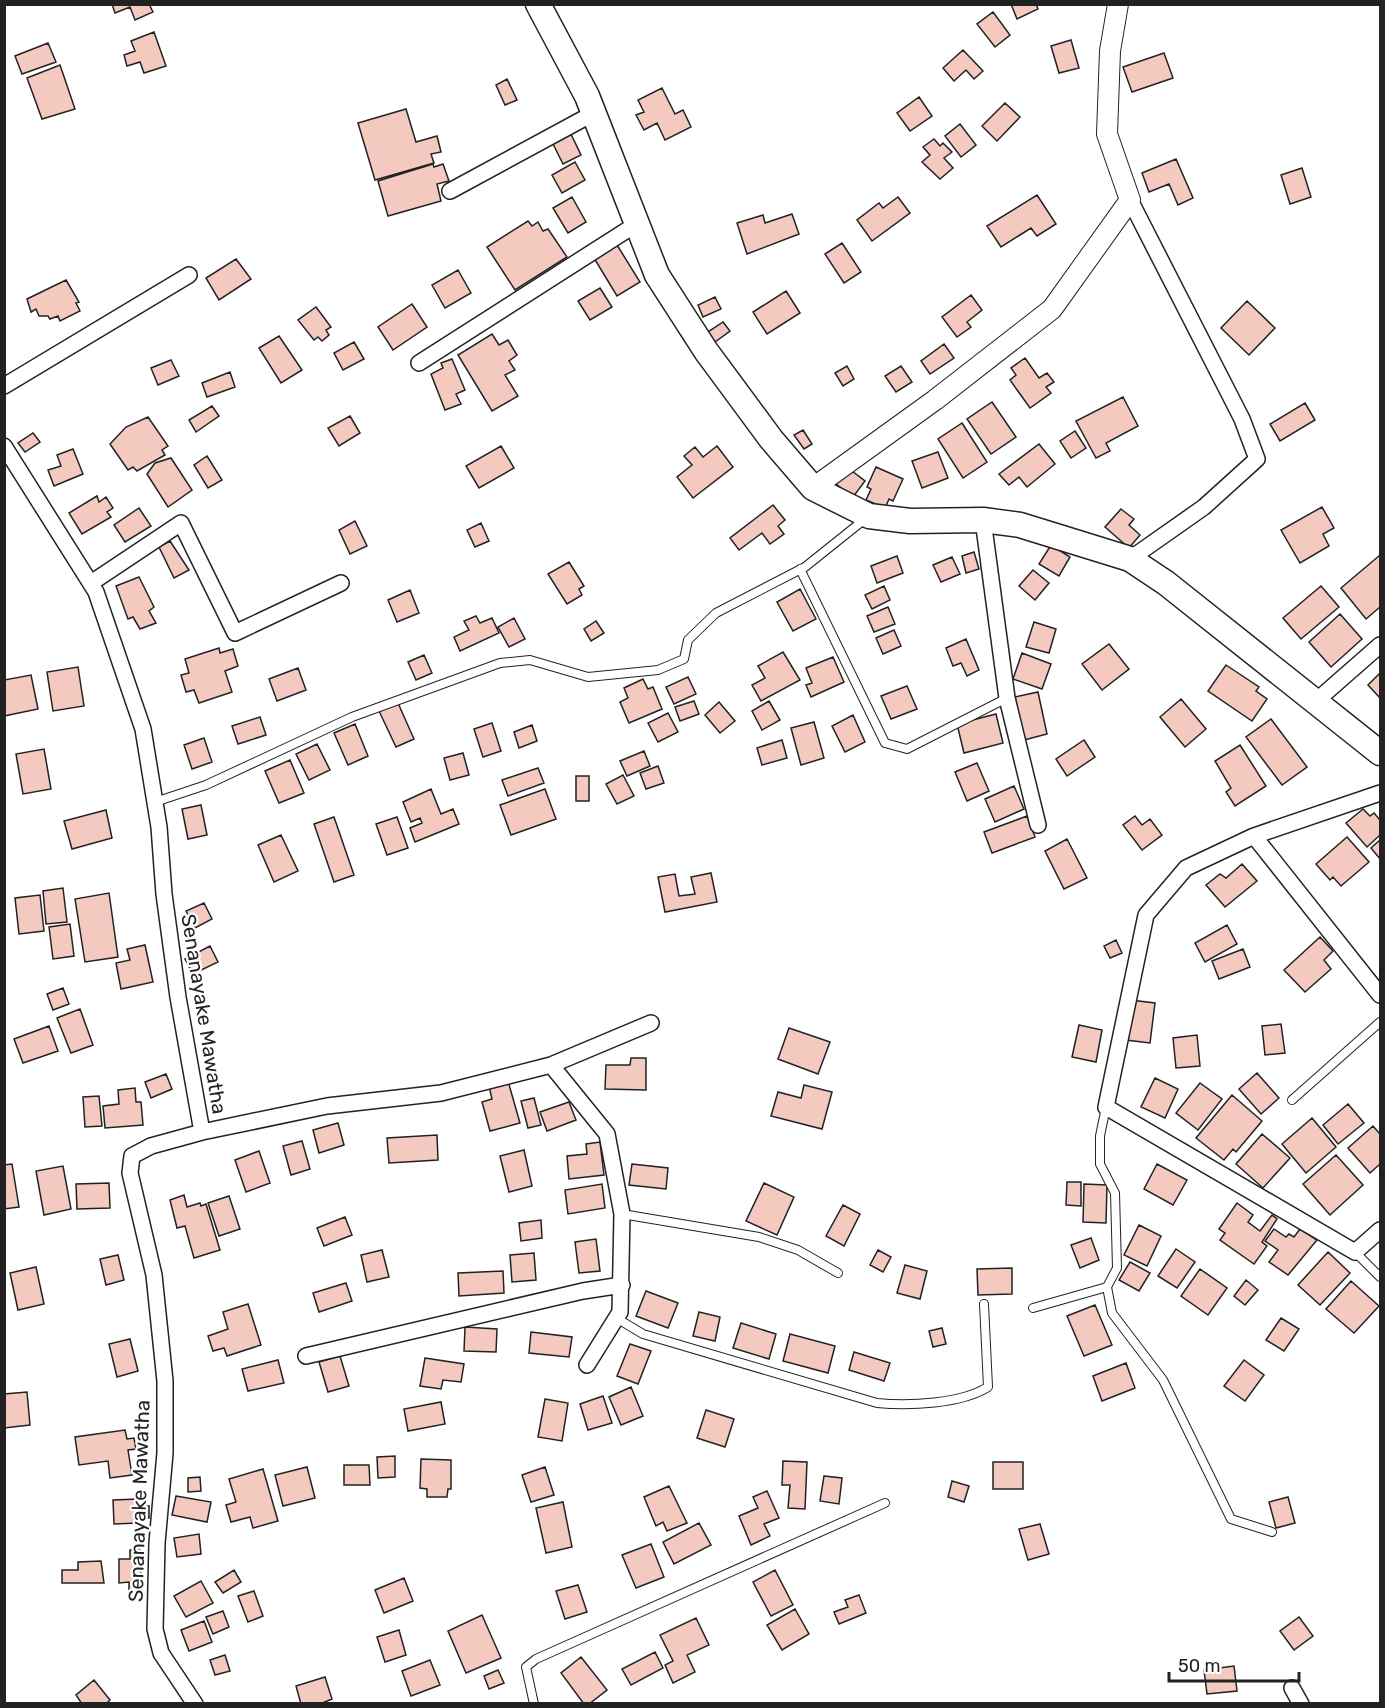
<svg xmlns="http://www.w3.org/2000/svg" width="1385" height="1708" viewBox="0 0 1385 1708" font-family="Rubik,sans-serif">
<rect width="100%" height="100%" fill="#fff"/>
<path fill="#f3c9c0" stroke="#222" stroke-width="1.5" d="M112,4H153L150,6L153,12L135,20L130,7L115,13Z
M1011,4H1036L1038,9L1017,19Z
M993,12L1010,35L995,47L977,24Z
M154,32L166,66L144,73L140,62L127,66L124,55L135,51L131,41Z
M1071,40L1079,68L1059,73L1051,46Z
M48,43L56,62L22,74L15,56Z
M963,50L983,71L974,79L966,70L954,81L943,68Z
M1164,53L1173,78L1132,92L1123,67Z
M60,65L75,109L42,119L27,78Z
M507,79L517,100L505,105L496,85Z
M662,88L675,114L683,110L691,127L665,140L657,123L644,130L636,115L644,112L638,100Z
M919,97L932,116L910,131L897,113Z
M1005,103L1020,117L997,141L982,126Z
M406,109L416,142L437,136L441,152L431,154L434,163L375,180L358,123Z
M960,124L976,145L961,157L945,136Z
M570,132L581,155L563,164L551,140Z
M934,139L940,146L943,143L952,152L944,158L953,168L940,179L922,162L930,155L923,147Z
M1176,159L1193,198L1178,205L1169,184L1149,192L1142,173Z
M575,162L585,180L562,193L552,175Z
M433,164L434,167L443,164L449,181L437,184L441,201L388,216L378,181Z
M1302,168L1311,197L1290,204L1281,175Z
M1037,195L1056,224L1037,236L1031,228L1001,247L987,226Z
M572,197L586,222L568,233L553,208Z
M898,197L910,213L872,241L857,220L879,203L883,208Z
M792,214L799,234L747,254L737,223L763,215L765,223Z
M528,221L532,226L538,222L543,231L548,229L567,257L515,290L487,247Z
M842,243L861,272L844,283L825,254Z
M617,245L640,282L617,296L594,258Z
M236,259L251,279L219,300L206,278Z
M458,270L471,293L445,308L432,285Z
M66,280L79,302L76,303L80,311L60,321L58,316L50,319L48,316H39L36,309L31,312L27,299Z
M600,288L612,307L590,320L578,301Z
M786,291L800,313L767,334L753,312Z
M971,295L982,310L967,322L971,327L957,337L942,317Z
M715,297L721,309L703,317L698,305Z
M1247,301L1275,328L1249,355L1221,328Z
M412,304L427,327L393,350L378,327Z
M316,307L331,327L326,330L329,335L322,341L318,337L314,340L298,320Z
M723,322L730,331L715,342L708,332Z
M492,334L499,345L508,340L517,355L509,361L515,370L505,375L518,396L492,411L458,355Z
M279,336L302,370L281,383L259,348Z
M354,342L364,359L343,370L334,353Z
M944,344L954,358L930,374L921,361Z
M1025,358L1039,378L1047,373L1054,382L1046,387L1051,393L1030,408L1010,380L1016,375L1011,368Z
M452,359L465,390L456,394L461,404L445,410L431,374L443,368L441,363Z
M171,360L179,376L158,385L151,368Z
M847,366L854,379L843,386L835,373Z
M901,366L912,382L896,392L885,376Z
M230,372L235,387L207,397L202,383Z
M1123,397L1138,426L1106,443L1110,451L1096,458L1076,421Z
M992,402L1016,437L991,454L967,419Z
M1305,403L1315,420L1280,441L1270,424Z
M212,406L219,416L196,432L189,420Z
M350,416L360,433L339,446L328,428Z
M148,417L168,446L162,450L165,455L137,471L133,467L128,470L110,444L126,427Z
M962,423L987,462L963,478L938,439Z
M803,430L812,444L804,449L794,435Z
M1075,431L1086,448L1071,458L1060,441Z
M33,433L40,442L25,452L18,443Z
M1039,444L1055,464L1027,487L1019,477L1009,485L999,474Z
M501,446L514,468L479,488L466,466Z
M717,446L733,467L693,498L677,477L692,465L684,456L695,447L703,457Z
M73,449L83,474L54,486L48,470L61,466L57,455Z
M938,452L948,478L922,488L912,461Z
M207,456L222,480L208,488L194,465Z
M171,458L192,490L168,507L147,474L155,463Z
M876,467L903,479L893,501L889,499L885,508L866,500L871,489L867,487Z
M848,468L865,481L853,497L836,484Z
M97,496L99,502L106,497L113,508L107,512L111,517L82,534L69,513Z
M773,505L785,520L778,526L784,534L770,544L762,533L739,550L730,538Z
M1322,507L1334,528L1323,534L1329,546L1300,563L1281,530Z
M139,508L151,526L125,542L114,525Z
M1121,509L1134,519L1129,525L1140,535L1129,548L1105,527Z
M355,521L367,546L350,554L339,530Z
M481,523L489,541L475,547L467,530Z
M170,541L189,570L174,578L159,547Z
M1051,545L1070,557L1059,576L1039,564Z
M974,552L979,569L966,573L962,556Z
M1380,555V607L1366,619L1341,588Z
M897,556L903,573L877,583L871,566Z
M952,557L960,574L941,582L933,565Z
M569,562L584,586L579,589L582,595L567,604L548,574Z
M1033,570L1049,583L1035,600L1019,586Z
M139,577L154,607L149,611L156,623L140,629L133,617L128,619L116,586Z
M884,586L890,600L872,609L865,595Z
M1321,586L1339,607L1301,639L1283,618Z
M800,589L816,619L793,631L777,602Z
M410,590L419,613L397,622L388,600Z
M888,607L895,624L874,632L867,616Z
M1340,614L1362,639L1331,667L1309,642Z
M476,616L480,623L492,618L499,633L460,651L454,637L469,630L464,621Z
M514,618L525,639L509,647L498,627Z
M596,621L604,633L591,641L584,629Z
M1034,622L1056,629L1049,653L1026,647Z
M894,630L901,646L883,654L876,638Z
M966,639L979,670L967,676L961,663L953,666L946,648Z
M1109,644L1129,669L1102,690L1082,664Z
M219,648L220,653L233,649L238,666L225,671L232,692L199,703L194,690L186,692L181,675L189,673L185,659Z
M783,652L800,680L761,701L752,685L765,678L758,666Z
M1022,653L1051,664L1042,689L1013,679Z
M424,655L432,673L416,680L408,662Z
M833,657L844,682L811,697L806,685L812,683L806,668Z
M1226,665L1259,687L1256,691L1267,699L1252,721L1208,691Z
M78,667L84,706L53,711L47,672Z
M298,668L306,690L277,701L269,679Z
M1380,673V698L1368,685Z
M31,675L38,709L4,716V680Z
M688,677L696,694L674,704L666,687Z
M643,679L648,689L653,687L662,709L629,723L620,702L628,698L624,688Z
M907,686L917,709L891,719L881,696Z
M1038,692L1047,734L1024,740L1015,697Z
M1181,699L1206,729L1185,747L1160,717Z
M694,701L699,714L680,721L675,707Z
M769,701L780,720L762,730L752,711Z
M719,702L735,721L720,733L705,715Z
M398,703L414,739L396,747L379,711Z
M668,713L678,732L658,742L648,723Z
M996,714L1003,743L964,753L957,724Z
M853,715L865,742L845,752L832,726Z
M260,717L266,735L238,744L232,726Z
M1271,719L1307,767L1282,785L1246,737Z
M814,722L824,758L801,765L791,728Z
M492,723L501,751L483,757L474,729Z
M355,724L368,756L348,765L334,733Z
M532,725L537,741L519,748L514,732Z
M204,738L212,762L192,769L184,745Z
M782,740L787,758L762,765L757,748Z
M1084,740L1095,757L1067,776L1056,759Z
M317,744L330,770L309,780L296,754Z
M1240,745L1266,786L1235,806L1226,792L1231,788L1215,761Z
M44,749L51,789L23,794L16,754Z
M644,751L650,766L627,776L620,761Z
M463,753L469,775L450,780L444,758Z
M290,760L304,793L279,803L265,771Z
M977,763L989,791L967,801L955,772Z
M658,766L664,783L646,789L640,773Z
M538,768L544,783L508,796L502,780Z
M623,775L634,796L617,804L606,784Z
M576,776H589V801H576Z
M1014,786L1024,809L995,822L985,799Z
M431,789L441,814L453,809L459,824L415,842L410,828L422,823L420,818L411,822L403,802Z
M545,789L556,819L511,835L500,805Z
M201,805L207,835L188,839L182,809Z
M1363,809L1370,816L1374,813L1380,820V835L1367,847L1346,823Z
M106,810L112,838L72,849L64,821Z
M1027,816L1035,837L992,853L984,832Z
M1135,816L1142,825L1150,819L1162,835L1142,850L1123,825Z
M334,817L354,875L334,882L314,824Z
M397,817L408,848L387,855L376,824Z
M281,835L298,871L274,882L258,845Z
M1347,837L1369,862L1341,886L1333,877L1330,880L1316,864Z
M1067,839L1087,878L1064,889L1045,851Z
M1380,840V859L1371,848Z
M1242,864L1257,881L1225,907L1206,885L1220,874L1226,878Z
M711,873L717,902L665,912L658,877L675,874L679,896L695,894L691,877Z
M63,888L67,922L46,924L43,891Z
M109,893L118,957L85,962L75,899Z
M40,895L44,931L19,934L15,898Z
M204,903L212,919L195,928L186,911Z
M70,924L74,956L53,959L49,927Z
M1227,925L1237,944L1205,962L1195,943Z
M1320,937L1333,951L1324,960L1331,969L1305,992L1284,970Z
M1116,940L1122,953L1110,958L1104,946Z
M145,945L153,982L121,989L116,963L130,960L127,949Z
M210,946L218,962L193,974L185,959Z
M1243,949L1250,967L1219,979L1212,961Z
M63,988L69,1004L53,1010L47,994Z
M1130,1000L1155,1003L1150,1043L1126,1040Z
M80,1009L93,1045L71,1053L57,1018Z
M1281,1024L1285,1053L1265,1055L1262,1026Z
M1079,1025L1102,1030L1096,1062L1072,1057Z
M49,1026L58,1051L23,1063L14,1039Z
M789,1028L830,1042L818,1074L778,1059Z
M1197,1035L1200,1066L1176,1068L1173,1038Z
M631,1058H646V1090L605,1089L606,1065H630Z
M1257,1073L1279,1098L1261,1114L1239,1089Z
M166,1074L172,1089L151,1098L145,1082Z
M1155,1078L1178,1089L1165,1118L1141,1107Z
M508,1081L520,1123L490,1131L482,1102L492,1099L489,1086Z
M1200,1083L1222,1099L1198,1130L1176,1113Z
M804,1085L832,1092L822,1129L771,1116L778,1092L801,1098Z
M135,1088L136,1102H141L143,1125L105,1128L103,1106L119,1104L118,1090Z
M1232,1095L1262,1121L1236,1152L1233,1149L1224,1160L1196,1138Z
M99,1096L102,1126L85,1127L83,1097Z
M534,1098L541,1125L528,1128L521,1101Z
M569,1102L576,1120L547,1131L540,1112Z
M1348,1104L1364,1123L1338,1144L1323,1125Z
M1312,1118L1336,1147L1306,1173L1282,1144Z
M338,1123L344,1145L319,1153L313,1130Z
M1373,1126L1380,1134V1164L1370,1173L1348,1148Z
M1262,1134L1290,1158L1263,1188L1236,1164Z
M437,1135L438,1160L389,1163L387,1138Z
M302,1141L310,1169L291,1175L283,1146Z
M600,1142L604,1175L569,1179L567,1156L587,1154L586,1144Z
M524,1150L532,1186L509,1192L500,1156Z
M259,1151L270,1183L246,1192L235,1160Z
M1336,1155L1363,1185L1330,1215L1303,1184Z
M12,1164L19,1207L4,1209V1165Z
M632,1164L668,1168L666,1189L629,1185Z
M1157,1164L1187,1180L1173,1205L1144,1189Z
M63,1166L71,1209L44,1215L36,1171Z
M1067,1182H1081V1206L1066,1205Z
M109,1183L110,1208L77,1209L76,1184Z
M764,1183L794,1197L777,1235L746,1221Z
M602,1184L605,1208L568,1214L565,1190Z
M1084,1184L1107,1185L1106,1223L1083,1222Z
M184,1195L187,1207L200,1203L201,1206L206,1204L220,1250L194,1258L185,1226L177,1228L170,1200Z
M229,1196L240,1229L219,1236L208,1203Z
M1237,1203L1253,1215L1248,1222L1260,1231L1272,1215L1277,1219L1262,1242L1267,1246L1254,1264L1220,1240L1225,1233L1219,1229Z
M843,1205L860,1214L844,1246L826,1236Z
M345,1217L352,1235L324,1246L317,1228Z
M541,1220L542,1238L521,1241L519,1223Z
M1139,1225L1161,1236L1147,1266L1124,1255Z
M1274,1229L1286,1237L1289,1234L1294,1237L1300,1229L1317,1240L1288,1275L1269,1262L1278,1250L1265,1241Z
M1091,1238L1099,1260L1080,1268L1071,1245Z
M596,1239L600,1271L579,1273L575,1242Z
M1176,1249L1195,1262L1177,1288L1158,1276Z
M382,1250L389,1277L367,1282L361,1255Z
M878,1250L891,1257L883,1272L870,1265Z
M1328,1252L1350,1273L1320,1305L1298,1285Z
M534,1253L536,1280L512,1282L510,1255Z
M118,1255L124,1280L106,1285L100,1259Z
M1130,1262L1150,1273L1139,1291L1119,1280Z
M905,1265L927,1271L920,1299L897,1293Z
M36,1267L44,1304L18,1310L10,1273Z
M1012,1268V1294L978,1295L977,1269Z
M1200,1269L1227,1288L1208,1315L1181,1296Z
M503,1271L504,1293L459,1296L458,1273Z
M1246,1280L1258,1290L1245,1305L1234,1296Z
M1351,1281L1379,1306L1354,1333L1326,1309Z
M346,1283L352,1301L319,1312L313,1293Z
M646,1291L678,1303L668,1328L636,1316Z
M248,1304L261,1345L227,1356L224,1348L213,1351L208,1336L228,1329L223,1312Z
M1095,1305L1112,1345L1084,1356L1067,1316Z
M699,1312L720,1317L715,1341L693,1336Z
M1281,1318L1299,1329L1284,1351L1266,1340Z
M741,1323L776,1334L769,1359L733,1348Z
M465,1327L497,1329L496,1352L464,1351Z
M942,1328L946,1344L933,1347L929,1331Z
M531,1332L572,1337L569,1357L529,1353Z
M790,1334L835,1346L828,1373L783,1361Z
M130,1339L138,1371L117,1377L109,1344Z
M630,1344L651,1351L638,1384L617,1376Z
M854,1352L890,1363L884,1381L849,1370Z
M340,1356L349,1386L328,1392L319,1362Z
M425,1358L464,1364L461,1382L443,1380L441,1389L420,1386Z
M278,1360L284,1383L248,1391L242,1369Z
M1244,1360L1264,1375L1245,1401L1224,1386Z
M1126,1363L1135,1388L1102,1401L1093,1376Z
M631,1387L643,1416L621,1425L609,1397Z
M27,1392L30,1425L4,1428V1394Z
M603,1396L612,1423L588,1430L580,1404Z
M545,1399L568,1403L562,1441L538,1437Z
M441,1402L445,1424L408,1431L404,1409Z
M706,1410L734,1419L725,1447L697,1438Z
M125,1430L127,1439L134,1438L136,1449L128,1450L132,1475L110,1478L108,1461L79,1465L75,1437Z
M395,1456V1477L378,1478L377,1457Z
M421,1459L451,1460V1489H448L447,1497H427V1489L420,1488Z
M783,1461L807,1462L805,1509L788,1508L790,1485H782Z
M993,1462H1023V1489H993Z
M344,1465H369L370,1485H344Z
M307,1467L315,1498L283,1506L275,1475Z
M545,1467L554,1495L531,1502L522,1475Z
M263,1469L278,1521L253,1528L250,1517L231,1522L226,1505L236,1502L229,1479Z
M824,1476L842,1478L839,1504L820,1501Z
M200,1477L201,1491L188,1492V1478Z
M952,1481L969,1486L964,1502L948,1497Z
M669,1486L687,1523L667,1531L663,1522L656,1526L644,1497Z
M767,1491L779,1518L764,1524L770,1536L751,1545L739,1516L758,1508L753,1497Z
M176,1496L211,1502L207,1522L172,1515Z
M1288,1497L1295,1523L1276,1528L1269,1502Z
M138,1499V1506H149V1518H138V1523L114,1524L113,1500Z
M563,1502L572,1547L546,1553L536,1508Z
M699,1523L711,1545L674,1564L663,1542Z
M1040,1524L1049,1554L1028,1560L1019,1529Z
M199,1534L201,1554L177,1557L174,1538Z
M651,1544L664,1577L636,1588L622,1555Z
M130,1550H140L142,1591H129V1582L119,1583V1559H130Z
M101,1561L104,1583H62V1570H78V1562Z
M234,1570L241,1582L223,1593L215,1582Z
M775,1570L793,1605L771,1616L753,1582Z
M404,1578L413,1601L384,1613L375,1590Z
M201,1581L213,1603L186,1617L174,1596Z
M578,1585L587,1612L565,1619L556,1591Z
M254,1591L263,1616L248,1622L238,1596Z
M859,1595L866,1613L839,1624L834,1612L848,1607L845,1600Z
M795,1609L809,1634L782,1650L767,1625Z
M223,1611L229,1627L213,1634L206,1617Z
M482,1615L501,1658L466,1673L448,1631Z
M1299,1617L1313,1636L1294,1650L1280,1631Z
M696,1618L709,1645L687,1655L695,1672L673,1683L665,1665L673,1661L660,1635Z
M204,1621L212,1642L189,1651L181,1630Z
M399,1630L406,1655L385,1662L377,1637Z
M655,1652L663,1668L631,1685L622,1669Z
M225,1655L230,1671L215,1675L210,1660Z
M581,1657L607,1690L589,1704H584L561,1673Z
M430,1660L440,1685L411,1696L402,1671Z
M1234,1666L1237,1691L1207,1694L1204,1670Z
M498,1670L504,1683L489,1689L484,1676Z
M325,1677L332,1699L320,1704H301L296,1686Z
M94,1680L110,1700L106,1704H82L76,1695Z"/>
<g fill="none" stroke-linecap="round" stroke-linejoin="round">
<defs>
<path id="service" d="M800,569L885,743L907,749L1007,698
M155,802L206,785L352,717L500,663L530,660L588,677L658,670L684,659L688,640L716,613L805,567L865,519
M1292,1100L1380,1022
M1106,1107L1100,1136V1164L1115,1193L1117,1268L1107,1287L1112,1313L1163,1380L1231,1519L1272,1532
M622,1214L759,1237L798,1250L838,1273
M1355,1252L1380,1277
M1033,1308L1107,1287
M618,1319L643,1334L877,1403C909,1406 961,1404 988,1387L984,1304
M534,1704L526,1667L536,1659L885,1503"/>
<path id="minor" d="M450,191L594,113
M419,363L638,223
M4,386L189,275
M4,446L96,592L143,729L159,827L164,894L178,997L202,1132L151,1146L132,1156L130,1173L154,1275L165,1381V1453L157,1543L155,1629L161,1653L195,1704
M983,520L1007,698L1038,825
M1130,559L1204,507L1257,459L1242,419L1130,200
M91,583L181,523L235,633L341,583
M1315,702L1380,645
M1380,793L1254,836L1186,868L1146,915L1106,1107L1355,1252L1380,1230
M1254,836L1380,995
M551,1065L607,1134L622,1214L620,1312L587,1365
M202,1132L327,1106L441,1093L551,1065L651,1023
M306,1356L583,1291L622,1285
M1292,1688L1301,1704"/>
<path id="tertiary" d="M813,488L935,400L1052,309L1130,200L1107,134L1110,51L1118,4"/>
<path id="primary" d="M538,4L587,96L657,275L706,351L771,439L813,488L869,516L910,521L983,520L1020,525L1130,559L1166,583L1380,753"/>
</defs>
<use href="#service" stroke="#222" stroke-width="10"/>
<use href="#minor" stroke="#222" stroke-width="18"/>
<use href="#tertiary" stroke="#222" stroke-width="22"/>
<use href="#primary" stroke="#222" stroke-width="27"/>
<use href="#service" stroke="#fff" stroke-width="8"/>
<use href="#minor" stroke="#fff" stroke-width="15"/>
<use href="#tertiary" stroke="#fff" stroke-width="20"/>
<use href="#primary" stroke="#fff" stroke-width="24"/>
</g>
<g text-anchor="middle" stroke-width="4.5" stroke-linejoin="round" paint-order="stroke">
<g font-size="20" fill="#222" stroke="#fff">
<text transform="translate(204 1014) rotate(81)" y="7">Senanayake Mawatha</text>
<text transform="translate(139 1501) rotate(-88)" y="7">Senanayake Mawatha</text>
</g>
</g>
<rect width="1385" height="1708" fill="none" stroke="#222222" stroke-width="12"/>
<path d="M1169 1672v9h130v-9" fill="none" stroke="#222222" stroke-width="3"/>
<text x="1178" y="1672" font-size="18" fill="#222222" stroke="#ffffff" stroke-width="4.5" paint-order="stroke">50 m</text>
</svg>
